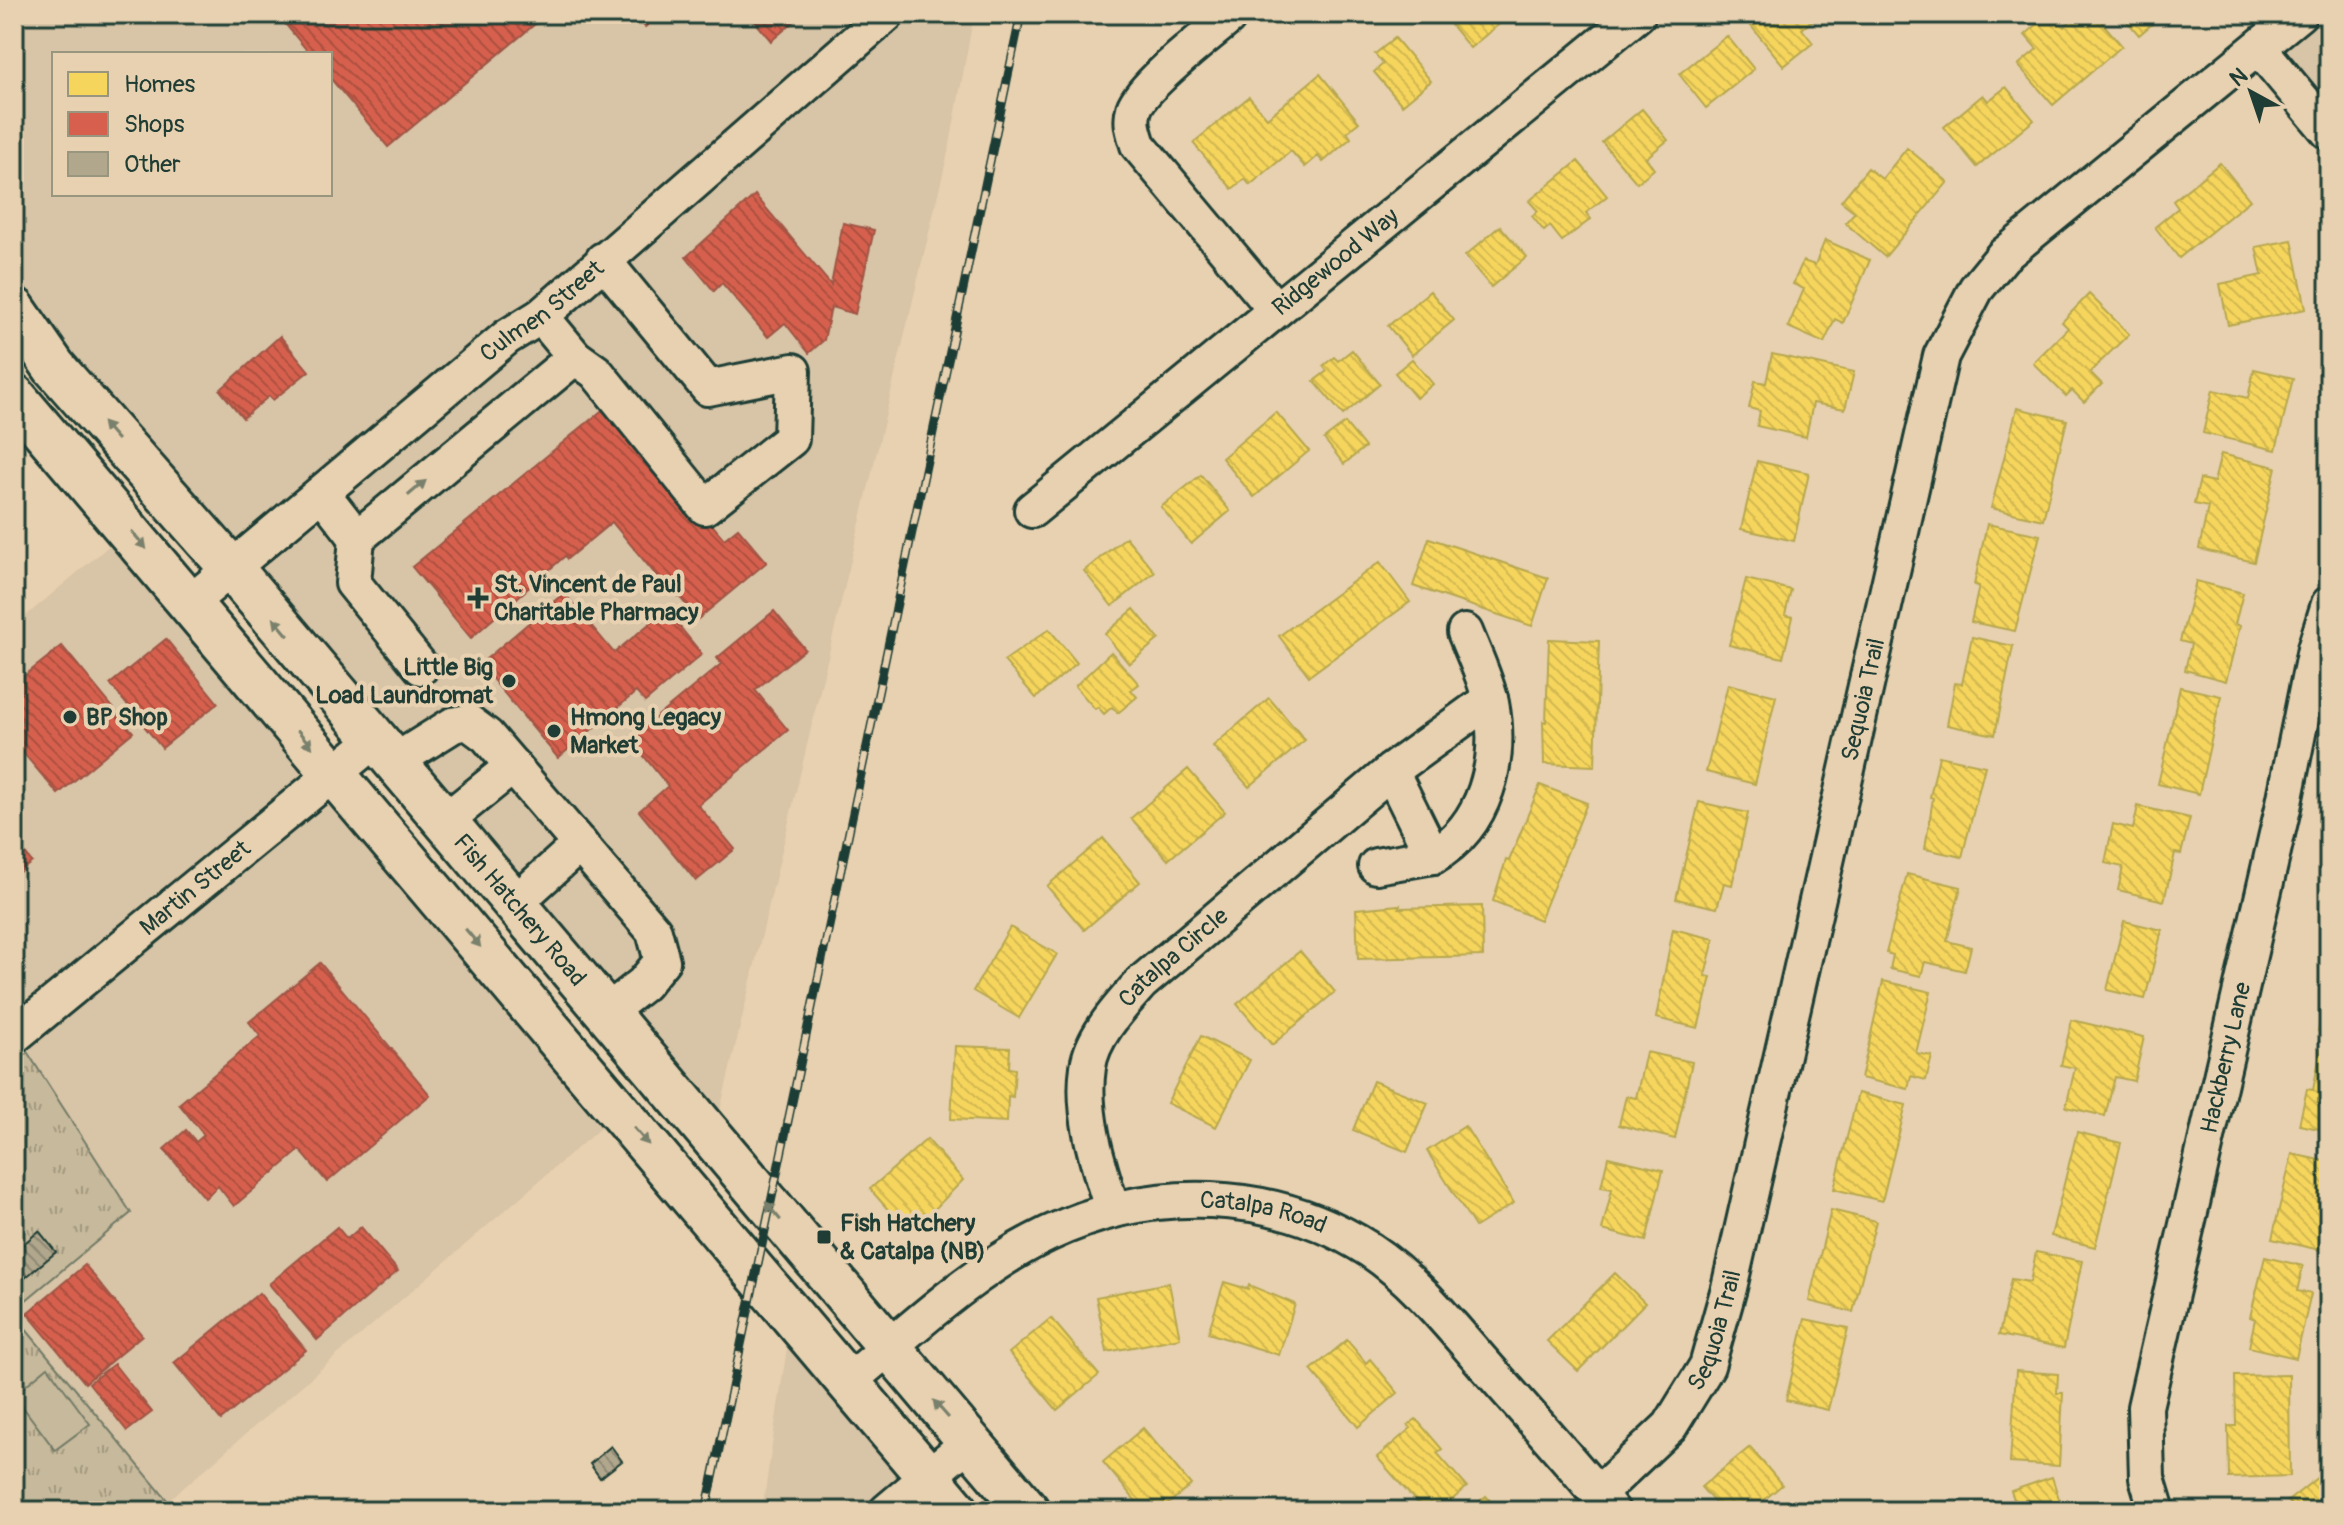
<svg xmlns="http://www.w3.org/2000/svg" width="2343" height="1525" viewBox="0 0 2343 1525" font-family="Pangolin,sans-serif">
<defs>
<pattern id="park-tufts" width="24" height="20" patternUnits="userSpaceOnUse" patternTransform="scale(2)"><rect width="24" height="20" fill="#c7b99b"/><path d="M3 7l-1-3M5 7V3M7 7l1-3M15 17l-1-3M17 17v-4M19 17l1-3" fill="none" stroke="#a1987f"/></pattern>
<pattern id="homes-back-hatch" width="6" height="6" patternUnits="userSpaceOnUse" patternTransform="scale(2)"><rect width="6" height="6" fill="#f6d55c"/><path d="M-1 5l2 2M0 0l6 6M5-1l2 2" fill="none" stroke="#d2b851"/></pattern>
<pattern id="shops-back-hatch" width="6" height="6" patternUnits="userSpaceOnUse" patternTransform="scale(2)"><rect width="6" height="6" fill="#d6604d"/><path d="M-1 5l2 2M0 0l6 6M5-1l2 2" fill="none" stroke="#ad5041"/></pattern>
<pattern id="building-back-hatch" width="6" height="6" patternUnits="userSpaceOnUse" patternTransform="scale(2)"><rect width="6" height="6" fill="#b1a78d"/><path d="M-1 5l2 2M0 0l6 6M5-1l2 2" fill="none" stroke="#8f8974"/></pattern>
</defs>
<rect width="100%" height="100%" fill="#e8d1b0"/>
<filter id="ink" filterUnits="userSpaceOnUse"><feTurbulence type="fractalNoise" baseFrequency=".0125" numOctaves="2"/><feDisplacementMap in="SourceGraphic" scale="16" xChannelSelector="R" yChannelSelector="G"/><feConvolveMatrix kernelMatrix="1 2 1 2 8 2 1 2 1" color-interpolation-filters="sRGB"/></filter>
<g filter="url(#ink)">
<path fill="#d8c4a6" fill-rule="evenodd" d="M14,14H974L950,144L713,1140L14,309ZM54,54H330V194H54Z
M2299,14H2329V132L2259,48Z
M129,529L619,1112L168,1501L14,1315V1310L131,1213L14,1032V626Z
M2329,604V716L2303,709Z
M792,1315L957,1511H762Z"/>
<path fill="url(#park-tufts)" stroke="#737b68" stroke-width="2" d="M26,1050L131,1213L14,1310V1060Z
M14,1315L168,1501L156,1511H14Z"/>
<path fill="#c7b99b" stroke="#737b68" stroke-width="2" d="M48,1367L90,1424L55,1450L14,1395Z"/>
<path fill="url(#homes-back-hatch)" stroke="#b6a750" stroke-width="2" d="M1450,14H1500L1504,20L1470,48L1445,18Z
M1754,14H1821L1802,29L1813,43L1784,66L1746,20Z
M2049,14L2064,27L2078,14H2095L2122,46L2053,105L2018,65L2037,49L2025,35Z
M2121,14H2164L2139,35Z
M1727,36L1754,69L1706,108L1679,74Z
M1395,38L1431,81L1402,105L1374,72L1383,64L1375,54Z
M1320,74L1359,122L1347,132L1351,138L1323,162L1318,156L1305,167L1291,151L1250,185L1245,179L1232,189L1193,143L1249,97L1267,118Z
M2006,87L2034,120L1977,167L1944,127L1983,95L1988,101Z
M1642,109L1668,140L1646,158L1654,169L1637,183L1602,142Z
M1907,148L1948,182L1885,257L1845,223L1855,212L1841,201L1868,168L1882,179Z
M1578,161L1607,196L1586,213L1591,219L1562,241L1550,226L1544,231L1532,216L1538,211L1529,201Z
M2220,163L2250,200L2179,258L2155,227L2178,208L2173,201Z
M1500,226L1527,257L1491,287L1465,256Z
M1825,240L1870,260L1843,323L1835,319L1824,343L1788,327L1804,289L1793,284L1803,261L1815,265Z
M2292,240L2306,309L2228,325L2220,284L2262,275L2256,247Z
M1430,291L1454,320L1412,355L1388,326Z
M2089,294L2129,334L2090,372L2102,384L2084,402L2072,390L2066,396L2033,363L2068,328L2062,322Z
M1352,350L1380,384L1343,415L1314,381L1327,371L1323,366L1334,357L1338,361Z
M1772,354L1854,372L1845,409L1813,403L1806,437L1757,426L1760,411L1749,408L1755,381L1766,383Z
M1412,359L1433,384L1416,398L1395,373Z
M2254,369L2293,378L2276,450L2203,433L2213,390L2248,398Z
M2017,408L2067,420L2043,520L1991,508Z
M1276,412L1309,451L1254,497L1222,458Z
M1345,423L1365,447L1344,464L1324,439Z
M2221,454L2276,467L2254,562L2199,549L2208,507L2194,504L2200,479L2214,482Z
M1757,461L1809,473L1794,541L1741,529Z
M1201,475L1230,511L1191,544L1161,507Z
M1987,524L2040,535L2015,631L1971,622L1979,586L1974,585Z
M1126,537L1155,572L1112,606L1084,571Z
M1429,538L1548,578L1532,626L1413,586Z
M1380,562L1410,602L1309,676L1279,636Z
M1746,579L1791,590L1785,615L1793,617L1783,658L1729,645Z
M2196,581L2243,593L2235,624L2240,626L2226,681L2185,670L2191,644L2180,641Z
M1134,609L1159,639L1129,664L1105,634Z
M1049,629L1077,663L1036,698L1004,661Z
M1972,637L2013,646L1995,735L1947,725L1955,683L1962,684Z
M1549,639L1599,641L1595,766L1544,764L1543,721L1546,722Z
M1111,652L1139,684L1131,690L1137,697L1118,713L1112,707L1104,714L1098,707L1095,709L1075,686Z
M1728,684L1776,696L1755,784L1706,772Z
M2180,687L2221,696L2199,794L2158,784Z
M1269,698L1305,740L1249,787L1213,746Z
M1939,756L1985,766L1962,857L1925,849L1933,798L1930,797Z
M1188,769L1225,812L1168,860L1131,818Z
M1540,785L1587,803L1540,920L1493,901L1506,860L1509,861Z
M1699,802L1748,813L1732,885L1724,883L1717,908L1676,899Z
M2138,806L2190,818L2181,854L2175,853L2164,901L2118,890L2123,867L2105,863L2113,824L2133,829Z
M1103,838L1140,882L1084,930L1047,886Z
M1907,874L1961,887L1947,941L1971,947L1965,971L1925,962L1921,976L1890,969L1893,955L1886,953Z
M1400,905L1399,908L1482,906L1483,956L1358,959L1356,909Z
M2124,921L2162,930L2145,999L2107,990Z
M1010,927L1057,954L1019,1018L973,991Z
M1673,929L1714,939L1705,976L1711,977L1698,1028L1656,1018Z
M1300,951L1335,992L1272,1045L1237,1004Z
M1883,981L1931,992L1916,1053L1932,1056L1926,1080L1911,1076L1908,1089L1861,1078Z
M2329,986V1033L2318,1031Z
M2072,1020L2144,1037L2134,1081L2115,1077L2105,1116L2066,1107L2075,1068L2061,1065Z
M1201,1036L1250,1060L1216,1127L1167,1103Z
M955,1046L1010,1048L1009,1068L1015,1069L1013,1097L1008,1096L1007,1122L951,1119Z
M2321,1049L2329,1050V1131L2299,1125L2307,1089L2313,1090Z
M1646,1052L1692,1062L1675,1139L1619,1125L1626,1096L1636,1098Z
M1373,1081L1428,1103L1407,1152L1353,1130Z
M1858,1093L1906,1105L1882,1201L1834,1189Z
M1465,1126L1514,1203L1475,1227L1427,1151Z
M2077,1132L2121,1143L2095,1247L2051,1236Z
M927,1139L963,1180L927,1217L924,1213L906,1230L870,1189Z
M2292,1154L2329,1162V1212L2320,1250L2272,1239Z
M1608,1157L1663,1170L1646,1241L1602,1230L1612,1189L1601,1187Z
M1831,1210L1876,1221L1853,1312L1809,1301Z
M2036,1252L2082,1261L2064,1348L1999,1335L2011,1279L2030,1282Z
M2265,1257L2303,1266L2297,1291L2311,1294L2296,1358L2249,1347L2255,1319L2250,1317Z
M1615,1273L1645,1303L1578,1371L1547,1341Z
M1224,1282L1248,1289L1249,1285L1295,1304L1279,1355L1208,1333Z
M1169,1283L1180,1338L1107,1352L1096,1297Z
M1051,1318L1099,1375L1057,1410L1009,1353Z
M1805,1319L1848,1328L1828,1410L1786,1400Z
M1347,1340L1366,1363L1370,1359L1398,1393L1358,1427L1311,1370Z
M2016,1371L2058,1374L2057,1393H2063L2059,1466L2010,1463Z
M2289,1375L2290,1476L2229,1478L2228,1426H2236L2235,1376Z
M1416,1419L1442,1449L1437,1453L1467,1487L1439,1511H1424L1377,1457L1411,1428L1408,1425Z
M1143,1428L1191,1485L1160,1511H1144L1103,1462Z
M1750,1447L1782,1485L1751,1511H1722L1701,1487Z
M2323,1473L2329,1480V1511H2296L2288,1501Z
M2052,1477L2063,1511H2018L2011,1491Z
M1486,1496L1499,1511H1468Z
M1221,1503L1228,1511H1212Z"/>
<path fill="url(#shops-back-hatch)" stroke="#9f5646" stroke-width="2" d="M277,14H547L388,147L330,78V54H310Z
M634,14H661L645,27Z
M749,14H803L771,41Z
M755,195L831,285L843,223L874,230L855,314L831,307L824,340L809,353L785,323L768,337L722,283L714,291L686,257Z
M280,336L309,371L273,400L269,396L243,418L220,390Z
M611,403L724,539L738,528L767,562L698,619L673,589L670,592L612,522L567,559L565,556L471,638L412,567Z
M564,593L614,653L666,610L702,654L645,702L636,692L558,758L480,664Z
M774,611L805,649L755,690L788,730L698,805L735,849L696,881L639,811L668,786L630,739L721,664L717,658Z
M166,639L218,703L162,748L110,684Z
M62,646L133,732L58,794L14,742V729L23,723L14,712V684Z
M14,840L32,862L14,876Z
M320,963L430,1095L327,1182L300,1150L234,1206L218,1186L205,1198L164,1149L186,1130L196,1142L204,1135L179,1104L260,1036L249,1022Z
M337,1227L347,1239L361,1227L398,1271L317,1340L269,1284Z
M85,1265L142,1335L85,1383L27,1313Z
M259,1293L306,1350L221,1420L174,1363Z
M114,1364L152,1412L127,1431L89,1383Z"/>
<path fill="url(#building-back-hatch)" stroke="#1f3d34" stroke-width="2" d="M39,1231L56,1252L14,1287V1252Z
M611,1446L622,1461L600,1478L590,1464Z"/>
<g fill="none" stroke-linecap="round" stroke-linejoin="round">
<defs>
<g id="minor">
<path d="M1228,18C1207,36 1142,85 1134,109C1130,122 1134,132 1138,145L1276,310"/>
<path d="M2259,48L2329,132"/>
<path d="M541,316L575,357L596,372L705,507L791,439L793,371L708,388L603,260"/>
<path d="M322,493L357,538"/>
<path id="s1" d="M1032,510L1638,14"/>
<path id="s2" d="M191,602L507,337L541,316L887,14"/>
<path d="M421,667L353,583L357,538L575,357"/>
<path d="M394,762L453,725L468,722L487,736L654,931L662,961L643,984L606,1013"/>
<path d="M1391,771L1433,856C1486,826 1502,760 1491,703C1486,679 1474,655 1465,632"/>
<path d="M445,821L513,766"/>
<path d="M1376,866L1433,856"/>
<path d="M514,904L580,844"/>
<path id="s3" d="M14,1036L376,739"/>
<path id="s4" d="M1112,1208C1098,1164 1081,1114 1088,1067C1092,1036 1121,1006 1141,983L1391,771L1490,699"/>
<path id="s5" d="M849,1381C911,1330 974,1269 1048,1234C1151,1185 1272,1187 1370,1250C1415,1280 1450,1325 1485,1365C1528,1414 1571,1461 1612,1511"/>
<path id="s6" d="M1598,1494L1670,1426L1707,1366L1729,1288L1941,356L1976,289L2003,256L2299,14"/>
<path d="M887,1511L969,1442"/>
<path id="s7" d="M2157,1511L2147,1478L2145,1407L2283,808L2315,649L2329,604"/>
</g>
<g id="major">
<path id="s8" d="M14,309L54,367L232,569L1028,1511"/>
<path d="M14,396L957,1511"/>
</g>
</defs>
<use href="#minor" stroke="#1f3d34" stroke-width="40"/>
<use href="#major" stroke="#1f3d34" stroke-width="48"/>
<use href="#minor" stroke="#e8d1b0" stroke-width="34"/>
<use href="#major" stroke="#e8d1b0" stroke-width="42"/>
<defs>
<path id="rail" d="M706,1511L1021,14"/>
</defs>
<use href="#rail" stroke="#1f3d34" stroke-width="9"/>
<use href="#rail" stroke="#e8d1b0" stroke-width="6" stroke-dasharray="18" stroke-linecap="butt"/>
</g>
<defs><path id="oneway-solid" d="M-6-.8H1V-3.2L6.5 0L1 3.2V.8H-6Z" transform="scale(2)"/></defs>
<g fill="#79806c">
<use href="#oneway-solid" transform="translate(110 431) rotate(-131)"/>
<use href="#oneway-solid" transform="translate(417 488) rotate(-40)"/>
<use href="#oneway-solid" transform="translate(139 540) rotate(50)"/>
<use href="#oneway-solid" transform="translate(281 627) rotate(-130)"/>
<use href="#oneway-solid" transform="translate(305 739) rotate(50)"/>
<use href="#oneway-solid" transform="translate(473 938) rotate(50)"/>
<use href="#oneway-solid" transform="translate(641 1136) rotate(49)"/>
<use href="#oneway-solid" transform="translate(773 1211) rotate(-130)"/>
<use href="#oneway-solid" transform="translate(941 1409) rotate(-131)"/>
</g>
</g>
<g fill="#1f3d34" stroke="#e8d1b0" stroke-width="3">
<path d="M474 586h8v8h8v8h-8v8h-8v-8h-8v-8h8z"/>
<circle cx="509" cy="681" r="8"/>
<circle cx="70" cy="717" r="8"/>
<circle cx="554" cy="731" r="8"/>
<rect x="816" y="1229" width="16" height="16" rx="4"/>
</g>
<g text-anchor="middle" stroke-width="8" stroke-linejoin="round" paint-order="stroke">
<g font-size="24" fill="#1f3d34" stroke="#e8d1b0">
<text dy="8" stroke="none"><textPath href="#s1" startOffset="392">Ridgewood Way</textPath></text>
<text dy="8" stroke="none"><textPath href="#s2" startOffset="456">Culmen Street</textPath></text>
<text dy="8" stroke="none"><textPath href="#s6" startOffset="854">Sequoia Trail</textPath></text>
<text dy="8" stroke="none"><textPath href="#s3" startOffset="234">Martin Street</textPath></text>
<text dy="8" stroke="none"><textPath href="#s8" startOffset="786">Fish Hatchery Road</textPath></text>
<text dy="8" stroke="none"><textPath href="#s4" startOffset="286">Catalpa Circle</textPath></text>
<text dy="8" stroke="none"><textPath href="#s7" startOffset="464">Hackberry Lane</textPath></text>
<text dy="8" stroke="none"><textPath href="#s5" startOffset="470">Catalpa Road</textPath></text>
<text dy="8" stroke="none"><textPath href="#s6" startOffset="206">Sequoia Trail</textPath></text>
</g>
<g font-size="24" font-weight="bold" fill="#1f3d34" stroke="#e8d1b0" text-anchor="start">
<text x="494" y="592">St. Vincent de Paul<tspan x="494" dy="28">Charitable Pharmacy</tspan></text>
<text x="493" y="675" text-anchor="end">Little Big<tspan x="493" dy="28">Load Laundromat</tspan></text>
<text x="86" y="725">BP Shop</text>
<text x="570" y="725">Hmong Legacy<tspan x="570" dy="28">Market</tspan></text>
<text x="840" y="1231">Fish Hatchery<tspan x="840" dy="28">&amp; Catalpa (NB)</tspan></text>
</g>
</g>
<rect width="2343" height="1525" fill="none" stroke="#e8d1b0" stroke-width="48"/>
<rect x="24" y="24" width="2295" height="1477" fill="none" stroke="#1f3d34" stroke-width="3" filter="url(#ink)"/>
<rect x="52" y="52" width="280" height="144" fill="#e8d1b0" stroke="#98967e" stroke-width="2"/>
<rect x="68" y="72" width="40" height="24" fill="#f6d55c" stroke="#98967e" stroke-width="2"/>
<text x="124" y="92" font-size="24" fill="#1f3d34">Homes</text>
<rect x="68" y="112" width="40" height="24" fill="#d6604d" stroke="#98967e" stroke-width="2"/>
<text x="124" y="132" font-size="24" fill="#1f3d34">Shops</text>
<rect x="68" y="152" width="40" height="24" fill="#b1a78d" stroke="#98967e" stroke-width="2"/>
<text x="124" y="172" font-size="24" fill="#1f3d34">Other</text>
<g transform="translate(2251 92) rotate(320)" stroke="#e8d1b0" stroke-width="6" paint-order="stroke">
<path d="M0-6L14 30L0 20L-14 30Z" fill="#1f3d34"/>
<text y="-12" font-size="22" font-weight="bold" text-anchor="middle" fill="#1f3d34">N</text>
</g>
</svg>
